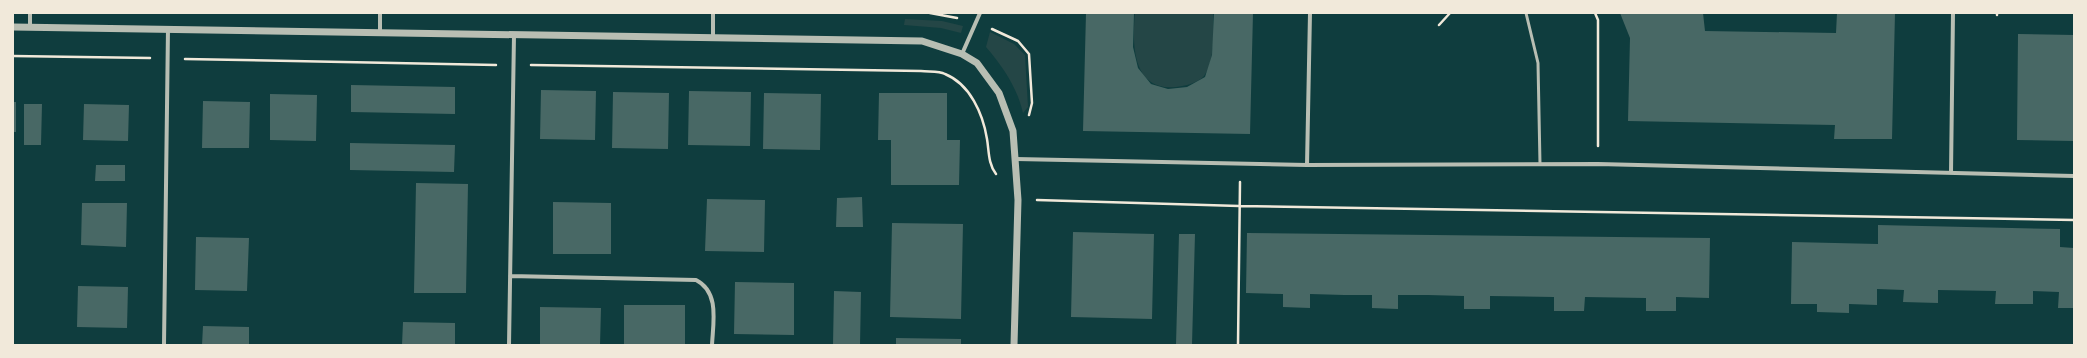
<svg xmlns="http://www.w3.org/2000/svg" width="2087" height="358" viewBox="0 0 2087 358" font-family="'DM Sans',sans-serif">
<rect width="100%" height="100%" fill="#0f3d3e"/>
<path fill="#244646" d="M1135,13H1213C1214,30 1215,61 1204,76C1198,83 1185,86 1176,87C1132,92 1132,44 1135,13Z
M905,19L942,21L963,26L961,33L941,28L904,25Z
M990,32L1014,44L1025,55L1028,107L1023,113C1017,87 1003,67 986,47Z"/>
<path fill="#486865" d="M1086,13H1134L1133,47L1138,68L1151,84L1168,89L1187,87L1205,77L1212,55L1214,13H1253L1250,134L1083,131Z
M1620,13H1703L1705,31L1836,33L1837,13H1895L1892,139H1834L1835,125L1628,121L1630,38Z
M2018,34L2074,35V141L2017,140Z
M351,85L455,87V114L351,112Z
M541,90L596,91L595,140L540,139Z
M689,91L751,92L750,146L688,145Z
M613,92L669,93L668,149L612,148Z
M764,93L821,94L820,150L763,149Z
M879,93H947V140H960L959,185H891V140H878Z
M270,94L317,95L316,141L270,140Z
M203,101L250,102L249,148H202Z
M13,102H16V132H13Z
M24,104H42L41,145H24Z
M84,104L129,105L128,141L83,140Z
M350,143L455,145L454,172L350,170Z
M96,165H125V181H95Z
M416,183L468,184L466,293H414Z
M862,197L863,227H836L837,198Z
M707,199L765,200L764,252L705,251Z
M553,202L611,203V254H553Z
M82,203H127L126,247L81,245Z
M892,223L963,224L961,319L890,317Z
M1878,225L2060,229V247L2074,248V308H2058L2059,292L2033,291V304H1995L1996,291L1938,290V303L1903,302L1904,290L1877,289V305L1849,304V313L1817,312V304H1791L1792,242L1878,244Z
M1073,232L1154,234L1152,319L1071,317Z
M1247,233L1710,238L1709,298L1676,297V311H1646V298L1585,297L1584,311H1554V297L1490,296V309H1464V296L1428,295H1398V309L1372,308V295H1344L1310,294V308L1283,307V294L1246,293Z
M1179,234H1195L1192,345H1176Z
M196,237L249,238L247,291L195,290Z
M735,282L794,283V335L734,334Z
M78,286L128,287L127,328L77,327Z
M834,291L861,292L860,345H833Z
M624,305H685V345H624Z
M540,307L601,308L600,345H540Z
M403,322L455,323V345H402Z
M203,326L249,327V345H202Z
M896,338L961,339V345H896Z"/>
<g fill="none" stroke-linecap="round" stroke-linejoin="round">
<path stroke="#f1e9da" stroke-width="2.5" d="M930,13L957,18
M1595,13L1598,20V146
M1997,13V15
M1439,25L1450,13
M992,29L1018,41L1029,54L1032,103L1029,115
M13,56L150,58
M185,59L496,65
M531,65L921,71C929,72 939,71 945,74C970,84 983,114 987,139C989,150 988,164 996,174
M1037,200L1239,206L2074,220
M1238,345L1240,182"/>
<path stroke="#b8beb3" stroke-width="3" d="M1526,13L1538,63L1540,164"/>
<path stroke="#b8beb3" stroke-width="4" d="M30,27V13
M380,32V13
M713,38V13
M962,54L980,13
M1016,159L1307,165L1598,164L2074,176
M1307,165L1310,13
M1951,173L1953,13
M510,276L696,280C720,292 713,323 712,345
M164,345L168,28
M509,345L514,35"/>
<path stroke="#b8beb3" stroke-width="7" d="M13,27L922,41L962,54L977,63L999,93L1013,131L1018,200L1014,345"/>
</g>
<rect width="2087" height="358" fill="none" stroke="#f1e9da" stroke-width="28"/>
</svg>
